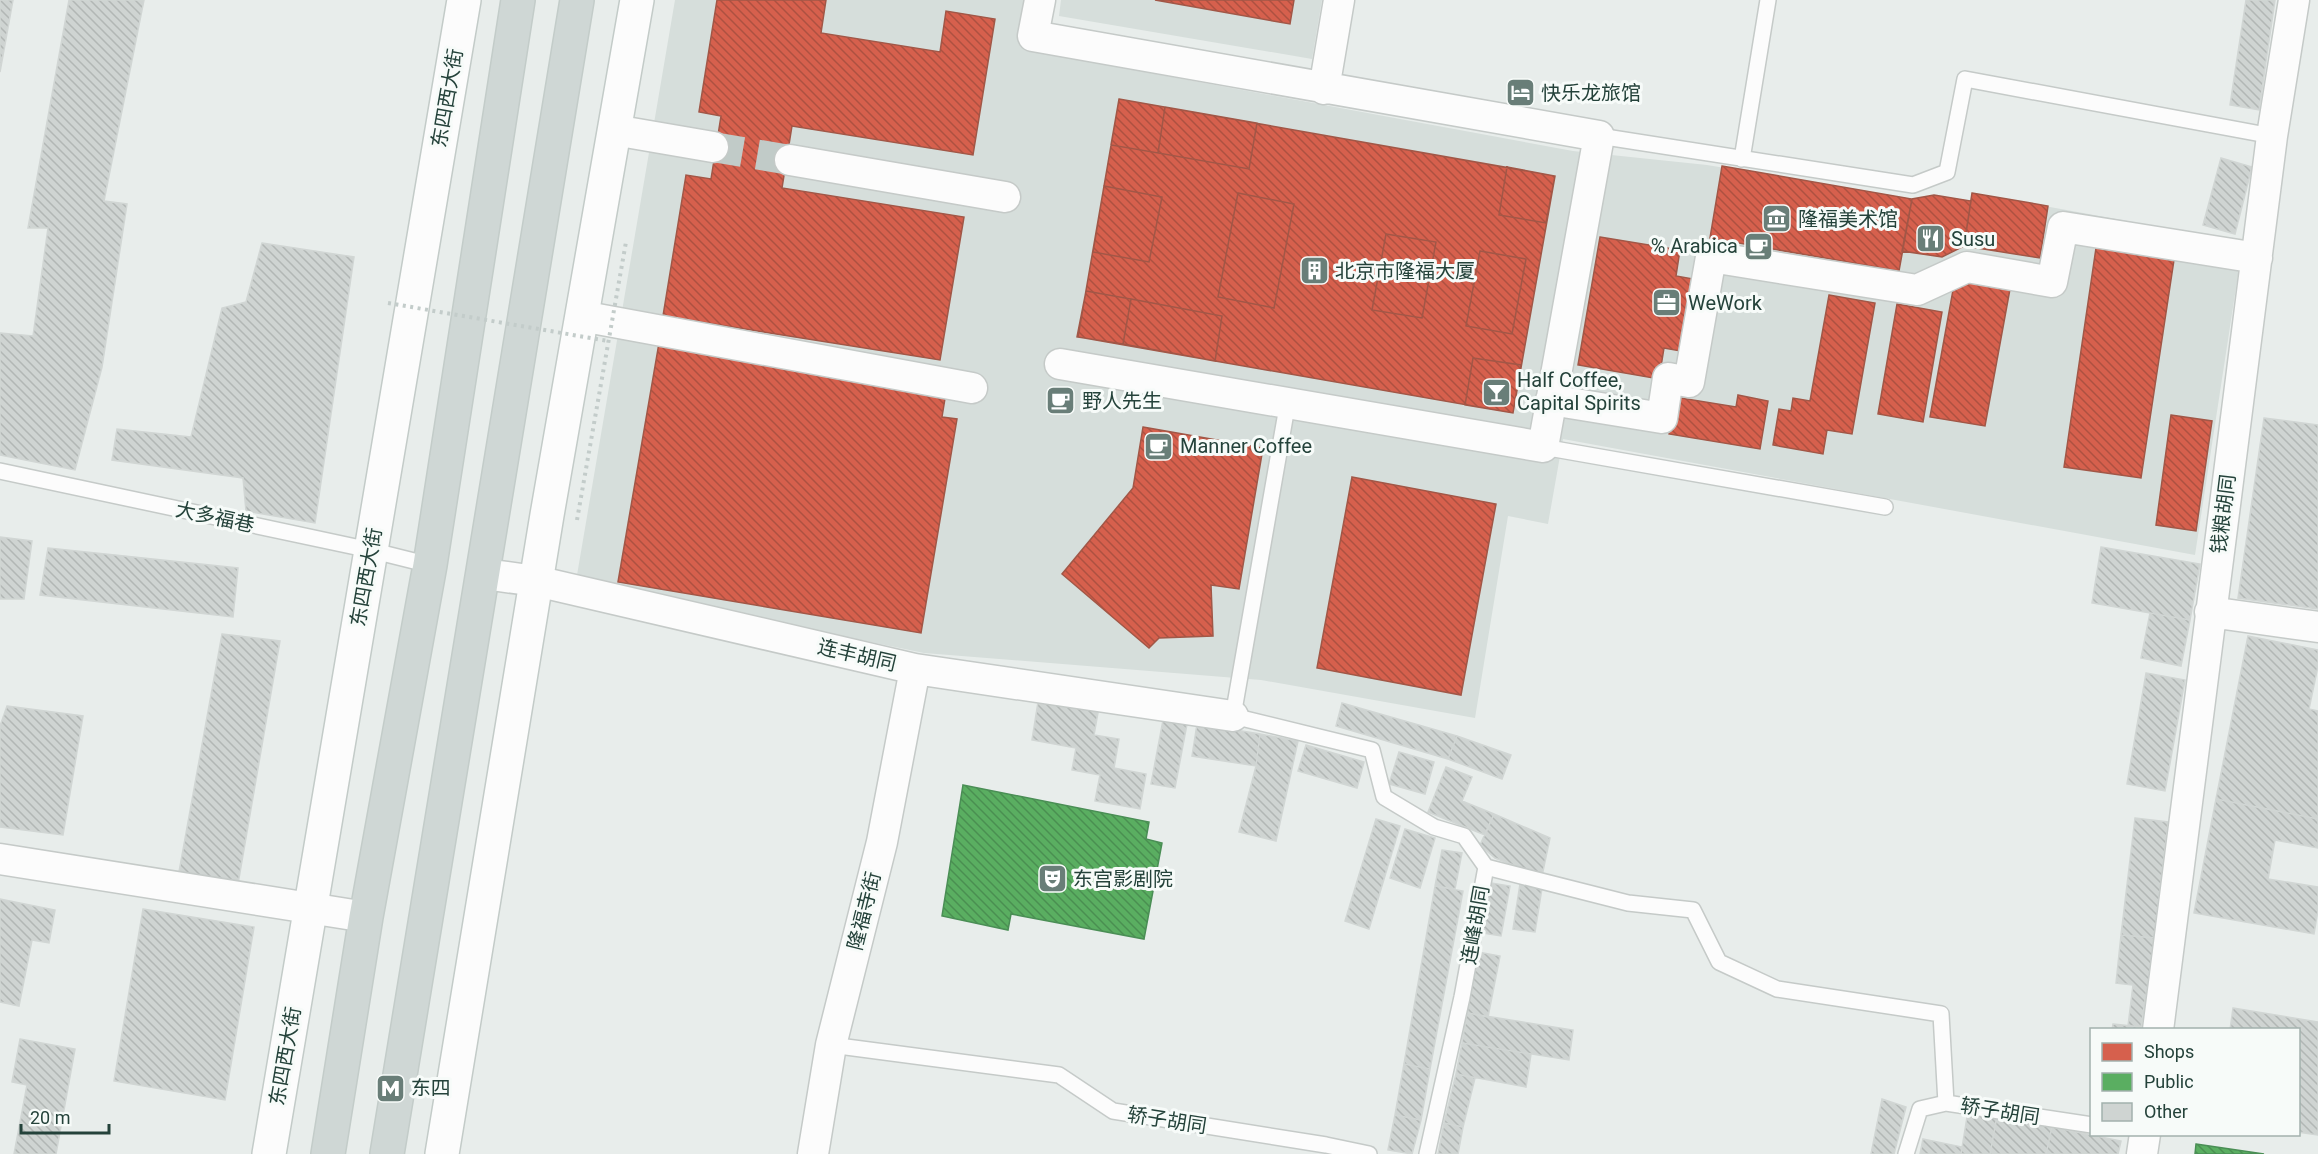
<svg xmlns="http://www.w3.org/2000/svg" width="2318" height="1154" viewBox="0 0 2318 1154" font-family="Roboto,'Noto Sans SC',sans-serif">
<defs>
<pattern id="shops-back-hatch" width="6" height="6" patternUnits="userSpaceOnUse" patternTransform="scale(1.5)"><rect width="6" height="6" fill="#d6604d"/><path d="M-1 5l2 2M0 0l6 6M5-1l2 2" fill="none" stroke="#ad5141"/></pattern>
<pattern id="public-back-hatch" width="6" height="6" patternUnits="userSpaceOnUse" patternTransform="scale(1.5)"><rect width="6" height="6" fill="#5aae61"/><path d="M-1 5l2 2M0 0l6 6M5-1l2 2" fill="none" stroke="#4a8f51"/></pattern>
<pattern id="building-back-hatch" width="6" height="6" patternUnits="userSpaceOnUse" patternTransform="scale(1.5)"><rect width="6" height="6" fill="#cfd4d2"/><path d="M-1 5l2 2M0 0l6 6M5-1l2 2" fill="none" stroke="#b2b7b5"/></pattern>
</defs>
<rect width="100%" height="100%" fill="#e8edeb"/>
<path fill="#d6dedb" d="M675,0H1027L1031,20L1026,50L1573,151L1707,165L1912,199L1934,195L1970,201L1972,193L2243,242L2195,555L1563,439L1548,524L1508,516L1475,718L1261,680L924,653L576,581Z
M1061,0H1322L1312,59L1059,16Z"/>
<path fill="url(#shops-back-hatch)" stroke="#a15747" stroke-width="1.5" d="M717,0H826L821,33L940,52L946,11L995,19L973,155L792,126L782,188L964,217L940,360L663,316L686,175L711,179L721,116L699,112Z
M1155,0H1294L1290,24Z
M1119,99L1555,176L1513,413L1078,337Z
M1119,99L1165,107L1158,153L1111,145Z
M1165,107L1257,123L1249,169L1158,153Z
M1722,166L1912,199L1899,271L1710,238Z
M1507,167L1555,176L1546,223L1499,215Z
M1104,186L1162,197L1149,262L1093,252Z
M1238,193L1294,204L1274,308L1218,297Z
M1972,193L2048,206L2040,258L1964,246Z
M1934,195L1971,201L1964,246L1942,257L1902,251L1912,199Z
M1386,234L1436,242L1422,318L1372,310Z
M1600,237L1680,250L1676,276L1699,280L1686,352L1664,348L1659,379L1578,365Z
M2096,248L2174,260L2141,478L2064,467Z
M1480,251L1526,259L1512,334L1466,326Z
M1955,279L2010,289L1985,426L1930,417Z
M1086,291L1131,299L1123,344L1077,337Z
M1829,295L1875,303L1852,434L1827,430L1823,454L1773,445L1779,409L1791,411L1793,398L1810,401Z
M1131,299L1222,316L1215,361L1123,344Z
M1897,304L1942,312L1923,422L1878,414Z
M660,337L947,386L942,417L957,419L921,633L618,582Z
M1473,358L1521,365L1513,413L1465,405Z
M1056,394L1068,396L1066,408L1054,407Z
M1738,395L1768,401L1760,449L1669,434L1675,397L1736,407Z
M2171,415L2212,421L2196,531L2156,525Z
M1143,427L1263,448L1239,589L1211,585L1213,636L1159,638L1149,648L1062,574L1133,488Z
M1352,477L1496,504L1461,695L1317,668Z"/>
<path fill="url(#public-back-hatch)" stroke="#4a8e55" stroke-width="1.5" d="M963,785L1149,822L1146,839L1162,843L1144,939L1011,914L1008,930L942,916Z
M2196,1144L2264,1154H2195Z"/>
<path fill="url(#building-back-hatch)" stroke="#d1d6d4" stroke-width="1.5" d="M0,0H13L0,72Z
M69,0H144L104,201L127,204L102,367L75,470L0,455V333L33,336L48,228H28Z
M2246,0H2275L2259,110L2230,105Z
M2221,158L2252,167L2235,234L2203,225Z
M262,243L354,257L315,523L246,511L243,478L112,460L117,429L191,437L222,308L246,302Z
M2264,418L2318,425V609L2238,598Z
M0,537L32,541L24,599H0Z
M2101,547L2200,564L2190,620L2092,603Z
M48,548L238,568L233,617L40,595Z
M2150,613L2190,620L2181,666L2141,658Z
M222,634L280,641L238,884L179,872Z
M2248,636L2318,650V666L2309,709L2318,711V819L2216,799Z
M2146,673L2185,680L2165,791L2127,784Z
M1039,696L1099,707L1094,735L1119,739L1114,768L1146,774L1140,809L1095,801L1100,775L1072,770L1076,748L1032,740Z
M1342,703L1457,736L1448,759L1336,726Z
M7,706L83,716L63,835L0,827V726Z
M1163,720L1187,724L1175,788L1151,784Z
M1197,724L1260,734L1256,766L1192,756Z
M1260,734L1298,741L1276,841L1239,832L1256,766Z
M1457,736L1511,755L1502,779L1448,759Z
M1306,745L1364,762L1357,788L1298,771Z
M1399,752L1434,762L1425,794L1389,784Z
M1446,767L1472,777L1462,801L1494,814L1485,835L1428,812Z
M2216,799L2318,819V848L2275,840L2268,879L2318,887V910L2314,934L2194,913Z
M1494,814L1550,838L1542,876L1495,858L1480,845Z
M2135,818L2168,822L2155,938L2121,935Z
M1376,819L1400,826L1369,929L1345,921Z
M1405,829L1435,838L1420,888L1390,878Z
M1442,850L1462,853L1455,889L1435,886Z
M1491,883L1510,886L1501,936L1482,933Z
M1520,884L1542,888L1535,932L1513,929Z
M1435,886L1463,891L1430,1069L1404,1064Z
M0,899L55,910L49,943L32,940L19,1006L0,1002Z
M143,909L254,927L225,1100L114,1081Z
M2121,935L2155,938L2141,1027L2128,1026L2133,985L2116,983Z
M1478,952L1500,956L1488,1017L1467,1013Z
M2233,1008L2318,1022V1135L2298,1132V1030H2230Z
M1467,1013L1573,1030L1569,1060L1462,1043Z
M2113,1024L2141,1027V1030H2112Z
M20,1039L75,1049L56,1154H14L27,1085L12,1082Z
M1462,1043L1531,1054L1526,1087L1456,1074Z
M1404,1064L1430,1069L1421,1120L1395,1115Z
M1456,1074L1475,1078L1463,1127L1444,1123Z
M1882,1099L1906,1107L1894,1154H1871Z
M1968,1111L1997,1116L1990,1154H1961Z
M1395,1115L1421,1120L1412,1154L1388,1150Z
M1997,1116L2052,1127L2046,1154H1990Z
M1444,1123L1463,1127L1458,1154H1438Z
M2052,1127L2121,1141L2118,1154H2046Z
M1923,1139L1962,1147L1961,1154H1920Z"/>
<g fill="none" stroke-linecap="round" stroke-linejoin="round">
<path stroke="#c1cbc8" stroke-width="30" stroke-dasharray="30 15" stroke-linecap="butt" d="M713,147L790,160"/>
<defs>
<path id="lane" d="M1599,136L1913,185L1947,172L1965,79L2272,136
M1742,159L1768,0
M1288,401L1233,716L1372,750L1384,797L1434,827L1464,836L1486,867L1462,997L1427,1154
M1543,447L1885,507
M0,471L370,550L430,565
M1486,867L1628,903L1693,910L1719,962L1777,989L1941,1014L1946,1103
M831,1045L1059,1075L1113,1111L1326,1145L1369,1154
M1906,1154L1920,1109L1946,1103L2092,1125"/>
<path id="street" d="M1040,0L1033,36L1599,136L1543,447L1060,364
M1324,89L1339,0
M614,130L713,147
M790,160L1005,197
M581,316L972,388
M1551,400L1662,418L1668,378L1689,382L1711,257L1917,290L1967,267L2052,282L2063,227L2257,258
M484,574L536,581L915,669L1233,716
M2210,612L2318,627
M0,859L366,917
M2158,1030L2272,136L2294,0
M813,1154L831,1045L882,842L915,669
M2142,1154L2145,1134"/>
<path id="secondary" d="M269,1154L464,0
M442,1154L547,515L637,0"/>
<path id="primary" d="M328,1154L366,917L430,565L518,0
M387,1154L577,0"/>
</defs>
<use href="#lane" stroke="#c5cac8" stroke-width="18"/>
<use href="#street" stroke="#c5cac8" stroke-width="33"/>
<use href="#secondary" stroke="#c3cbc8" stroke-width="36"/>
<use href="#primary" stroke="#c3ccc9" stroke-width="36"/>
<use href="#lane" stroke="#fcfcfc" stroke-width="15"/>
<use href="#street" stroke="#fcfcfc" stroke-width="30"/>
<use href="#secondary" stroke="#fcfcfc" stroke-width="33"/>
<use href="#primary" stroke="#cfd7d5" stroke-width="33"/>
<path stroke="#c3ccca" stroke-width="4" stroke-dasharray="3 4.5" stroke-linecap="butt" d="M388,303L608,341
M577,520L626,242"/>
</g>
<defs>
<symbol id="hotel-square" viewBox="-11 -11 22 22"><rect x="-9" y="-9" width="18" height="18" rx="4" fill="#697e78" stroke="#f7fbf9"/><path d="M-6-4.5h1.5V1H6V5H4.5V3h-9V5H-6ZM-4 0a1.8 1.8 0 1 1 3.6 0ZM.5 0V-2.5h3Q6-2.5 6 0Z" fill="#fff"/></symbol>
<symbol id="museum-square" viewBox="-11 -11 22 22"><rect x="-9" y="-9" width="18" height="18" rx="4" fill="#697e78" stroke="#f7fbf9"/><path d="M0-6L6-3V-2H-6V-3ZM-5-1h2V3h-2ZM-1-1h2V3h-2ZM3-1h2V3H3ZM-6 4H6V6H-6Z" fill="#fff"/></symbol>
<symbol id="restaurant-square" viewBox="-11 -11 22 22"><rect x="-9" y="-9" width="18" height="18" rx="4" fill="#697e78" stroke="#f7fbf9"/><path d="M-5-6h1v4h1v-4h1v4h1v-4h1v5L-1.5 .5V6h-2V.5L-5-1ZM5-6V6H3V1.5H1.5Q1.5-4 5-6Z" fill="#fff"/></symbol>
<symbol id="cafe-square" viewBox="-11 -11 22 22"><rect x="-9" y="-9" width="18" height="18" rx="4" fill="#697e78" stroke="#f7fbf9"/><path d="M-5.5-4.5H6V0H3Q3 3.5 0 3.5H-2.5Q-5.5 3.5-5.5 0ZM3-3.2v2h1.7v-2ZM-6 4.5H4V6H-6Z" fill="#fff"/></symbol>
<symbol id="building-square" viewBox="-11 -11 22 22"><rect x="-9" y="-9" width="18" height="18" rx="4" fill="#697e78" stroke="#f7fbf9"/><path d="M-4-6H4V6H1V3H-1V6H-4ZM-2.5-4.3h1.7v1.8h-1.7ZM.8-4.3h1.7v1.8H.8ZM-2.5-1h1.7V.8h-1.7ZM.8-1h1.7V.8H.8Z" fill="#fff"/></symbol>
<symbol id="office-square" viewBox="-11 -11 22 22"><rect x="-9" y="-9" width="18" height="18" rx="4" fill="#697e78" stroke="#f7fbf9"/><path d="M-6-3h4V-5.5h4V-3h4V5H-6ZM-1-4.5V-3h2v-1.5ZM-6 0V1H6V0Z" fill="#fff"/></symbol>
<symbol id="bar-square" viewBox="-11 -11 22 22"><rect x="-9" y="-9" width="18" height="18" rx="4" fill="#697e78" stroke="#f7fbf9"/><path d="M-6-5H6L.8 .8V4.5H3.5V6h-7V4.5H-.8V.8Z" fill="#fff"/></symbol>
<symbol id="theatre-square" viewBox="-11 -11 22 22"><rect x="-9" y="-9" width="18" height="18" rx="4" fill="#697e78" stroke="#f7fbf9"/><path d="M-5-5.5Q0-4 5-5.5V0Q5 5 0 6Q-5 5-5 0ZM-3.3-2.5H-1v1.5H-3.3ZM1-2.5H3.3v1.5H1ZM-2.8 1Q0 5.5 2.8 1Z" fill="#fff"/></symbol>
<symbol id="metro-square" viewBox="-11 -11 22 22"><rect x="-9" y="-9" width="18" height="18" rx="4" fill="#697e78" stroke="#f7fbf9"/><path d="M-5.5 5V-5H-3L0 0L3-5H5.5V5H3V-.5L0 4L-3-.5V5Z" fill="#fff"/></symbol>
</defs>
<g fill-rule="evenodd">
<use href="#hotel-square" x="1504" y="76" width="33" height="33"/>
<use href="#museum-square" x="1760" y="202" width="33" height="33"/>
<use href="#restaurant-square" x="1914" y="222" width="33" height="33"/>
<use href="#cafe-square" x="1742" y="230" width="33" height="33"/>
<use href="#building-square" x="1298" y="254" width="33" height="33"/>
<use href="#office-square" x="1650" y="286" width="33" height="33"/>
<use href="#bar-square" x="1480" y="376" width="33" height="33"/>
<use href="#cafe-square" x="1044" y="384" width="33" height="33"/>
<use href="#cafe-square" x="1142" y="430" width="33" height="33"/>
<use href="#theatre-square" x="1036" y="862" width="33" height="33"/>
<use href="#metro-square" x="374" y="1072" width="33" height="33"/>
</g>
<g text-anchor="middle" stroke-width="6" stroke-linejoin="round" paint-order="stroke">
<g font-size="20" fill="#24423a" stroke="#f7fbf9" text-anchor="start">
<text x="1541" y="100">快乐龙旅馆</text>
<text x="1798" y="226">隆福美术馆</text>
<text x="1951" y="246">Susu</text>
<text x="1738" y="253" text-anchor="end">% Arabica</text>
<text x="1335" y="278">北京市隆福大厦</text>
<text x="1688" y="310">WeWork</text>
<text x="1517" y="387">Half Coffee,<tspan x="1517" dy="23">Capital Spirits</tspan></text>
<text x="1082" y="408">野人先生</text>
<text x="1180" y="453">Manner Coffee</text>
<text x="1073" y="886">东宫影剧院</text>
<text x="411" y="1095">东四</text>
</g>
<g font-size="20" fill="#24423a" stroke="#f7fbf9">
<text transform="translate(447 98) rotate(-80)" y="7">东四西大街</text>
<text transform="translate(2223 514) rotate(-83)" y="7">钱粮胡同</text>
<text transform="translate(215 517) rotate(12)" y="7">大多福巷</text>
<text transform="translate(366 577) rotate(-80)" y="7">东四西大街</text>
<text transform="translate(857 655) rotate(13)" y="7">连丰胡同</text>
<text transform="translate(864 911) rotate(-76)" y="7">隆福寺街</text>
<text transform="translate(1475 925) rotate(-80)" y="7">连峰胡同</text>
<text transform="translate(285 1056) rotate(-80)" y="7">东四西大街</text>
<text transform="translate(2000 1111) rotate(9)" y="7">轿子胡同</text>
<text transform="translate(1167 1120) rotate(9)" y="7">轿子胡同</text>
</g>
</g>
<rect x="2090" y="1028" width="210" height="108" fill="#f7fbf9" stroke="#a3b1ad" stroke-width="1.5"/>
<rect x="2102" y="1043" width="30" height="18" fill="#d6604d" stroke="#a3b1ad" stroke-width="1.5"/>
<text x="2144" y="1058" font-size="18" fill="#24423a">Shops</text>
<rect x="2102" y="1073" width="30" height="18" fill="#5aae61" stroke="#a3b1ad" stroke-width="1.5"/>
<text x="2144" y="1088" font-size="18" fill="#24423a">Public</text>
<rect x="2102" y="1103" width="30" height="18" fill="#cfd4d2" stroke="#a3b1ad" stroke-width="1.5"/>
<text x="2144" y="1118" font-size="18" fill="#24423a">Other</text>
<path d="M21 1124v9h88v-9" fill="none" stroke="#24423a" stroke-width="3"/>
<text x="30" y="1124" font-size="18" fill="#24423a" stroke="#f7fbf9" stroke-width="4.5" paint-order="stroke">20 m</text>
</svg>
